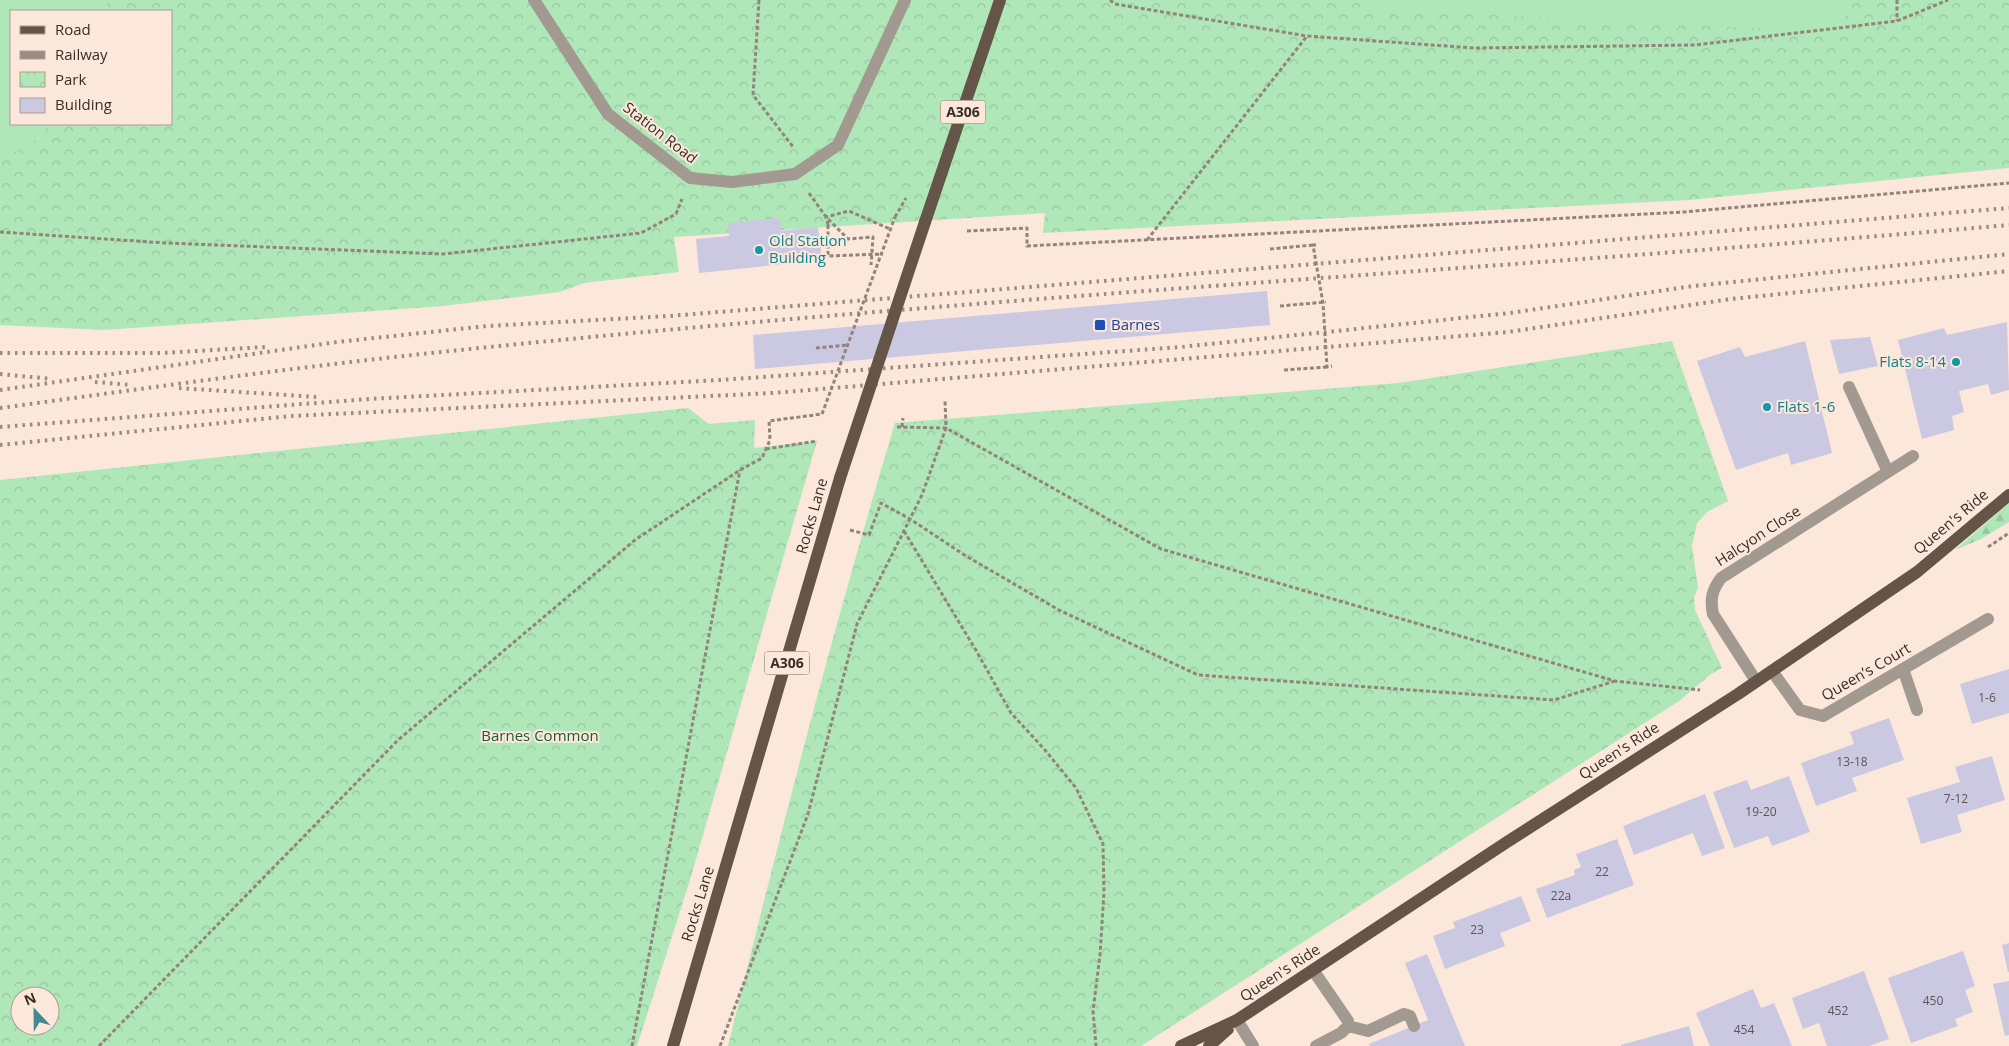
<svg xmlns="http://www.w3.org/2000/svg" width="2009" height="1046" viewBox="0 0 2009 1046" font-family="'Open Sans',sans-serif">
<defs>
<pattern id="forest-firs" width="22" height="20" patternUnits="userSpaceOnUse" patternTransform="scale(1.25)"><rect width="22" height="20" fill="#afe7b9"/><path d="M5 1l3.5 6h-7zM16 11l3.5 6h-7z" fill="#97c69f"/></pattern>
<pattern id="park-crowns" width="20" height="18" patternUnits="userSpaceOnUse" patternTransform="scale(1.25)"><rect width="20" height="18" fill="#afe7b9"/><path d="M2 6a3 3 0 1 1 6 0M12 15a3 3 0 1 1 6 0" fill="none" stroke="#97c69f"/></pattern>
</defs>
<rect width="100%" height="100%" fill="#fce7db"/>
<path fill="url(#forest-firs)" d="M2009,503V522L1981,539L1955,550Z"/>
<path fill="url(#park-crowns)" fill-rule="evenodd" d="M0,0H2009V168L1689,200L1043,233L1045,213L674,237L679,272L584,283L560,292L443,306L104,330L0,325ZM11,11H171V124H11Z
M1672,341L1728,501L1707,512L1697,523L1692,546L1698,588L1694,597L1695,610L1722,668L1711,674L1679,701L1141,1046H728C779,837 833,629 895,423L1399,383Z
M688,408L709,424L755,420L754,448L817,441L690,880L637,1046H0V480ZM20,996H50V1026H20Z"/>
<path fill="#afe7b9" d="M0,0H108L106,11H11V124H51L33,142L0,160Z
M1373,0H1847L1845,33L1372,9Z"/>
<path fill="#cbc8e2" d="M780,218L781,231L818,227L822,260L699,273L696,239L729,236L728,223Z
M1267,291L1270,325L755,369L753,335Z
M2007,322L2009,390L1991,395L1988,384L1959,391L1964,412L1952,416L1954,430L1922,439L1898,340L1944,328L1947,335Z
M1870,337L1878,366L1839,374L1830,340Z
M1805,341L1832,453L1791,465L1788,453L1736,470L1697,361L1740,347L1745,357Z
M2009,669V713L1972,724L1960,684Z
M1889,718L1904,760L1852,778L1857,791L1816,806L1801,763L1854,744L1850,732Z
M1992,756L2005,800L1957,815L1962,832L1921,844L1907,798L1960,782L1955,767Z
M1789,776L1810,832L1772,846L1768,836L1734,848L1713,792L1747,780L1751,790Z
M1705,794L1725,848L1702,856L1693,833L1634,855L1623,826Z
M1617,839L1634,885L1547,918L1536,889L1575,875L1574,870L1581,867L1576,854Z
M1521,896L1531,921L1500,933L1505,946L1445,969L1433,936L1455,928L1453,922Z
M2009,943V972H2008L2002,945Z
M1963,951L1975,986L1965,990L1973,1012L1955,1019L1958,1026L1911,1043L1888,978Z
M1427,954L1465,1046H1370L1369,1044L1428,1020L1405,963Z
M1864,971L1889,1039L1869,1046H1827L1819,1023L1803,1029L1792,998Z
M2009,981V1035L2005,1036L1993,984Z
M1753,989L1761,1008L1774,1003L1792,1046H1710L1696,1013Z
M1689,1026L1694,1046H1621V1045Z"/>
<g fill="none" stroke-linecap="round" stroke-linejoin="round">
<path stroke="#93847b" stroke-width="3" stroke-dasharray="4 2.5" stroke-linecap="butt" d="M759,0L753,95L794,148
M1110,0L1115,4L1307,36L1474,48L1695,45L1897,21L1948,0
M1897,0V21
M809,193L826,217L848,239L873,237L871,265
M895,217L906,198
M828,225L826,217L849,211L890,229
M967,231L1027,228V246L1684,212L2009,183
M0,232L166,243L443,254L641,233L676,214L682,199
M1147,240L1307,36
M1270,249L1313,245
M1280,306L1326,302
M816,348L848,345
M1284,370L1327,367
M897,427L946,428L1161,549L1615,681L1700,690
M902,427L903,418
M766,449L817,441
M850,530L869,535L881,503L910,519L966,556L1059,610L1198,675L1554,700L1615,681
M904,531L977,652L1011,713L1045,750L1076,788L1103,844L1104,892L1100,955L1093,1011L1096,1046
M1988,547L2009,533
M99,1046L398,740L635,540L740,470L762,458L770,440L769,421L822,414
M632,1046L740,470
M720,1046L808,814L857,624L922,495L946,428L945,400"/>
<path stroke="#a29991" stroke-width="12" d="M534,0L608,114L690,178L732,182L795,174L838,145L905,0
M1849,387L1888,472
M1903,669L1917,710
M1772,671L1800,710L1823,716L1988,619
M1756,681L1713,614C1710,599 1712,590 1721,578L1913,456
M1313,970L1348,1021V1026L1341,1033L1316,1046
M1237,1020L1253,1046
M1348,1026L1368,1031L1404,1014L1410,1016L1414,1026"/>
<path stroke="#655548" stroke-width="12" d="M925,222L1000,0
M673,1046L840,478
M1181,1046L1237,1020L1507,842L1738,694L1917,572L2009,495
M1209,1046L1228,1029"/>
<path stroke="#9b8b82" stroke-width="4" stroke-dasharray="2.5 5" stroke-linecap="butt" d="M0,353H162L265,347
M0,374L52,379
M95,382L132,385
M179,388L317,397
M0,390L337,342L487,326L669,316L2009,208
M0,408C141,389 281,369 422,354C950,298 1481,271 2009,225
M0,427L369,399L720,380L1181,347L1510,313L1693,286L2009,254
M0,445L291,416L773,393L1508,332L1731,299L2009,271"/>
<path stroke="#93847b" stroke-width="3" stroke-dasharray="4 2.5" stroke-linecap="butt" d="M828,225V256L883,254
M1316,245H1313L1323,303L1327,367L1332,366
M822,414L895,217"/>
<path stroke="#655548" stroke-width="12" d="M840,478L925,222"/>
</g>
<g fill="#0f9aa8" stroke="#fce7db" stroke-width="2">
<circle cx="759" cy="250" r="5"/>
<circle cx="1956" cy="362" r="5"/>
<circle cx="1767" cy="407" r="5"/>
</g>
<rect fill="#1a4fb4" stroke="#fce7db" stroke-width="2" x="1094" y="319" width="12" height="12" rx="2.5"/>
<g text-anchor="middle" stroke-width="4" stroke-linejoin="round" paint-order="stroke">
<g font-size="12" fill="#5d5456">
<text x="1987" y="702">1-6</text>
<text x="1852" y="766">13-18</text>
<text x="1956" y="803">7-12</text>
<text x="1761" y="816">19-20</text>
<text x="1602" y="876">22</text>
<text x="1561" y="900">22a</text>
<text x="1477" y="934">23</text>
<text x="1933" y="1005">450</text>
<text x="1838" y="1015">452</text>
<text x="1744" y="1034">454</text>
</g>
<g fill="#fce7db" stroke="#73665e" stroke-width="1">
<rect x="940.5" y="100.5" width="45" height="23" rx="4"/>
<rect x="764.5" y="651.5" width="45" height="23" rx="4"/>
</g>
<g font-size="14" font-weight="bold" fill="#382e28">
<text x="963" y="117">A306</text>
<text x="787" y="668">A306</text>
</g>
<g font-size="15" fill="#382e28" stroke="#fce7db">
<text transform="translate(660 133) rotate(38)" y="5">Station Road</text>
<text transform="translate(812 516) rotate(-74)" y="5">Rocks Lane</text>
<text transform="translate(1951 522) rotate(-40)" y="5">Queen's Ride</text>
<text transform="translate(1758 536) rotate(-33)" y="5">Halcyon Close</text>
<text transform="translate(1866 672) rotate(-30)" y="5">Queen’s Court</text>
<text transform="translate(1619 751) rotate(-33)" y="5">Queen's Ride</text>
<text transform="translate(698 904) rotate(-73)" y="5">Rocks Lane</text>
<text transform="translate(1280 973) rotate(-33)" y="5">Queen's Ride</text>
</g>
<g font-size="15" fill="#0d838f" stroke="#fce7db" text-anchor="start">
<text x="769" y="246">Old Station<tspan x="769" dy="17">Building</tspan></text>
<text x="1946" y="367" text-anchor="end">Flats 8-14</text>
<text x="1777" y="412">Flats 1-6</text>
</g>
<g font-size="15" fill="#164399" stroke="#fce7db" text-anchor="start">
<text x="1111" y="330">Barnes</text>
</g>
<g font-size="15" fill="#1b5c2f" stroke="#fce7db">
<text x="540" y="741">Barnes Common</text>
</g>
</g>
<rect x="10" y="10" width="162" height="115" fill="#fce7db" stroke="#ae9d93"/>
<rect x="20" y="26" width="25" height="8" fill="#655548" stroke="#ae9d93"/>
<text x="55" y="35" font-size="15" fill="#382e28">Road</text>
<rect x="20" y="51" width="25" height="8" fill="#9b8b82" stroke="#ae9d93"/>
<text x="55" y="60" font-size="15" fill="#382e28">Railway</text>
<rect x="20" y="72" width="25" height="15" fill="url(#park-crowns)" stroke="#ae9d93"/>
<text x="55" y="85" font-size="15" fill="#382e28">Park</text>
<rect x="20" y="98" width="25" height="15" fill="#cbc8e2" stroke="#ae9d93"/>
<text x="55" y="110" font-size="15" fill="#382e28">Building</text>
<g transform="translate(35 1011) rotate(338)"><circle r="24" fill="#fce7db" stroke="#ae9d93"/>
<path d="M0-4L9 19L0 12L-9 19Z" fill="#428991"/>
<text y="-8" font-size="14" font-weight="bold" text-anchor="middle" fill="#382e28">N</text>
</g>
</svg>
